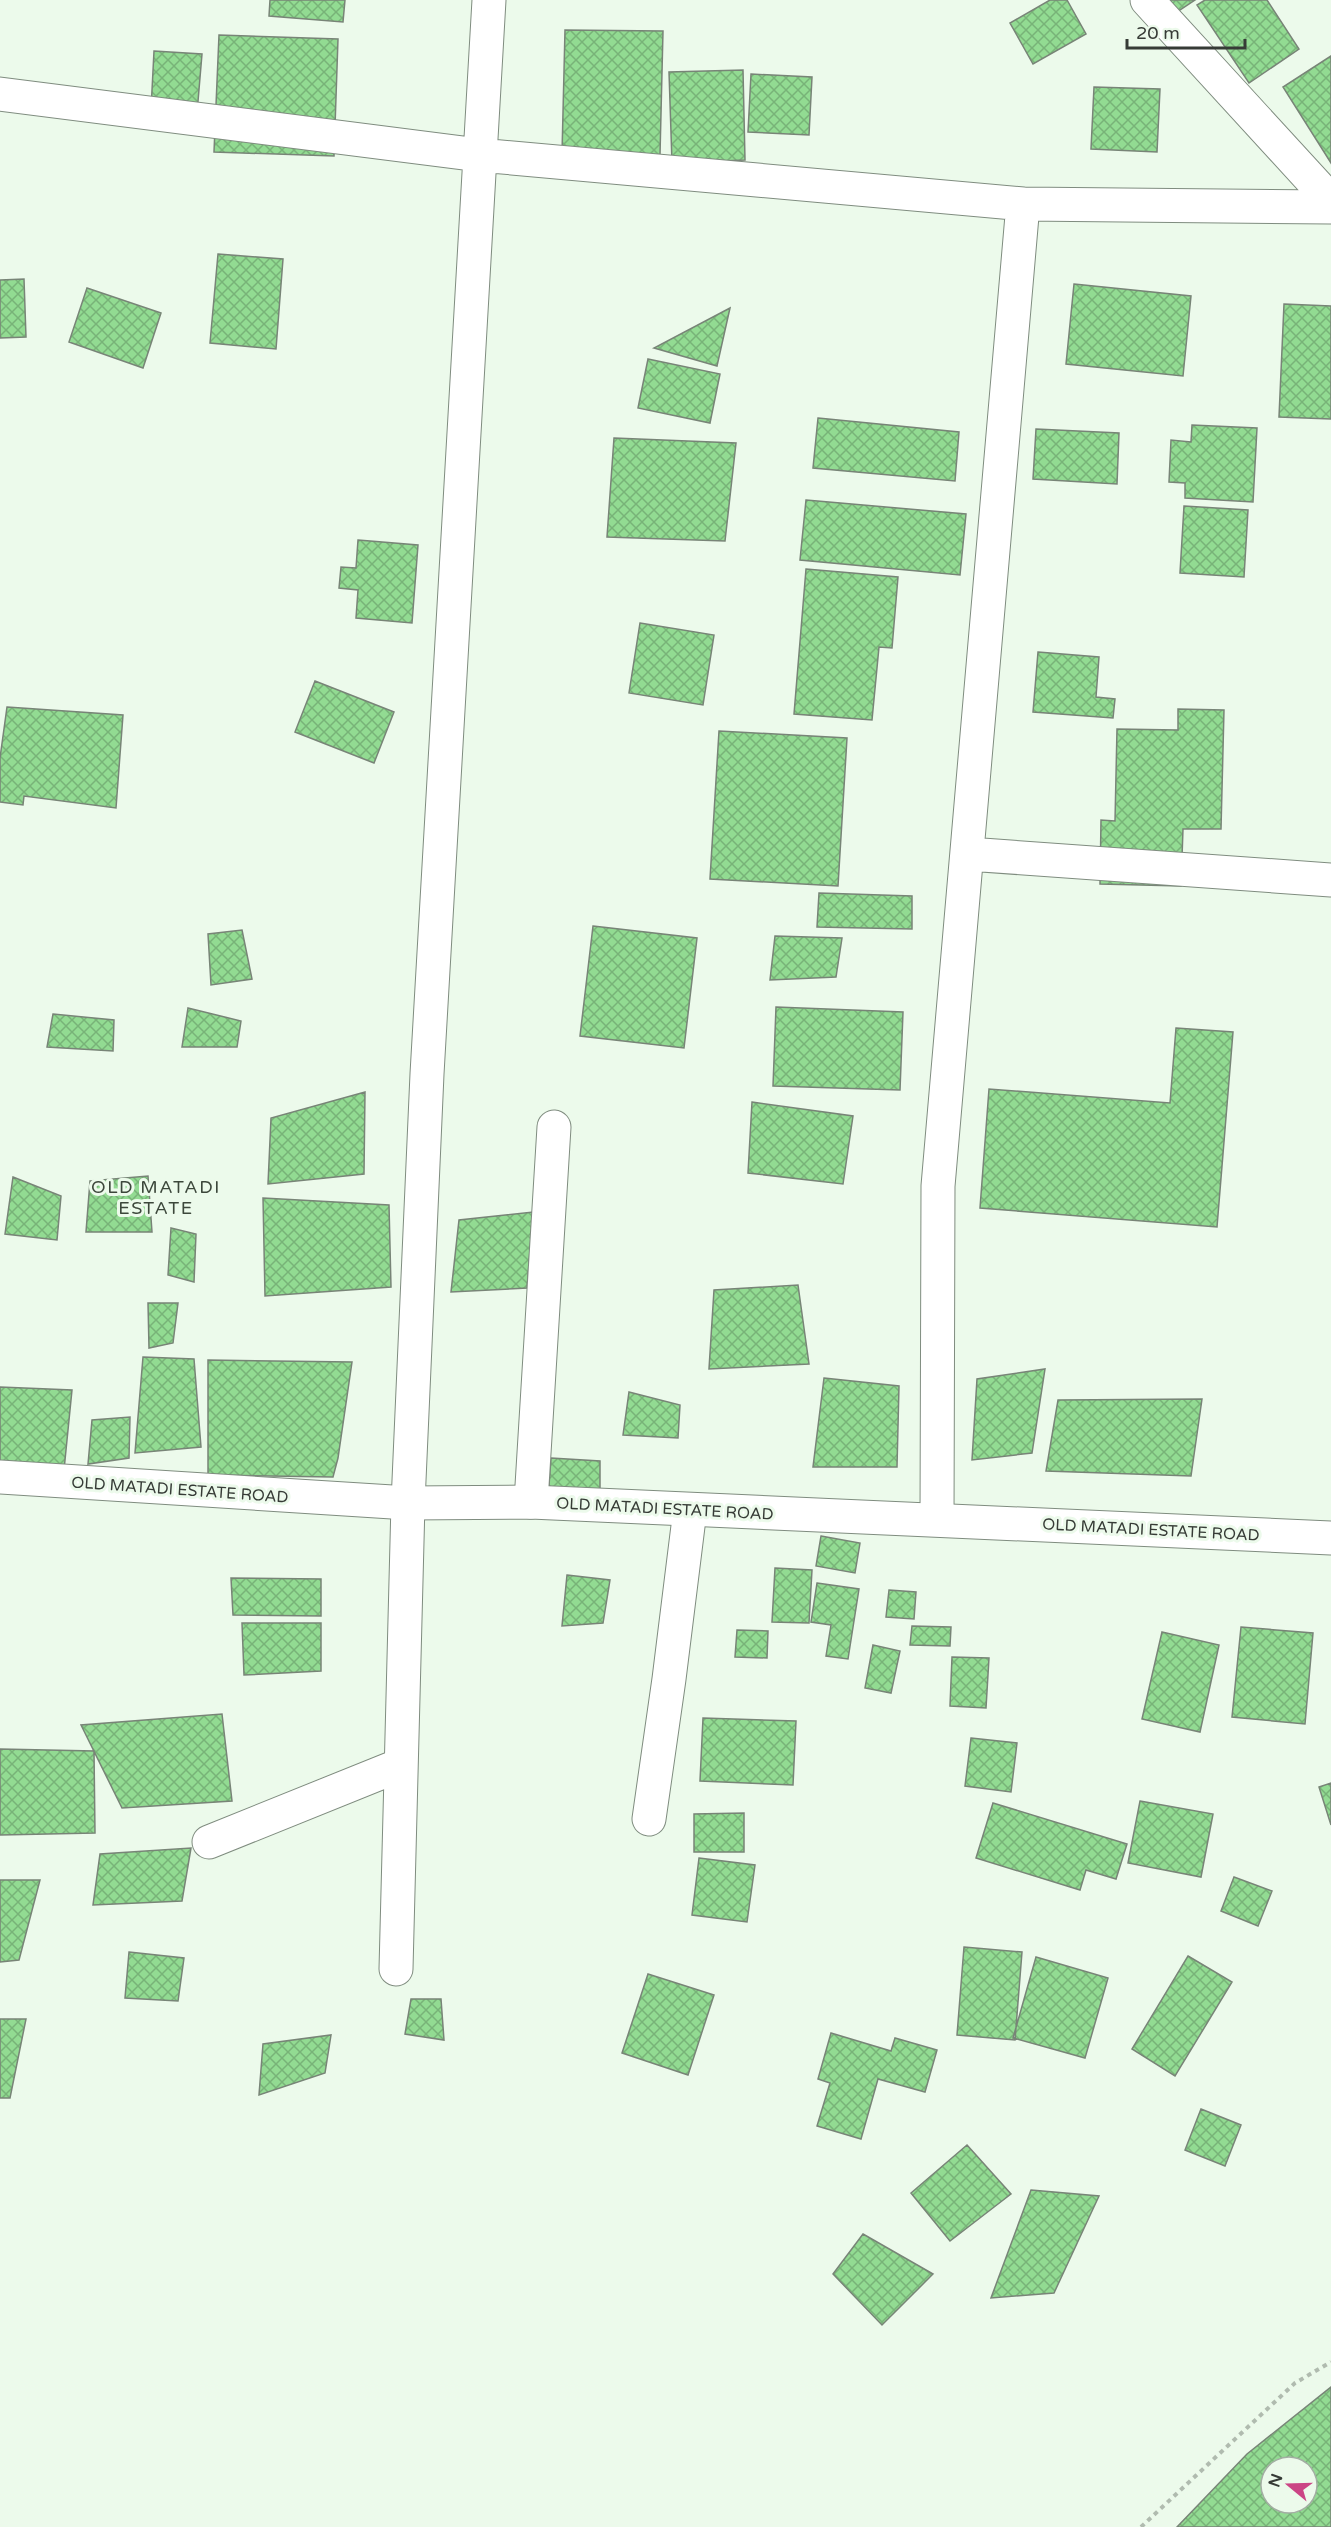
<svg xmlns="http://www.w3.org/2000/svg" width="1331" height="2527" viewBox="0 0 1331 2527" font-family="'Varela Round',sans-serif">
<defs>
<pattern id="building-cross-hatch" width="8" height="8" patternUnits="userSpaceOnUse" patternTransform="scale(1.5)"><rect width="8" height="8" fill="#92db92"/><path d="M0 0l8 8M0 8l8-8" fill="none" stroke="#78b378"/></pattern>
</defs>
<rect width="100%" height="100%" fill="#ecfaeb"/>
<path fill="url(#building-cross-hatch)" stroke="#788477" stroke-width="1.5" fill-rule="evenodd" d="M270,0H345L343,22L269,16Z
M1050,0H1067L1086,34L1033,64L1010,23Z
M1164,0H1195L1174,14Z
M1205,0H1267L1299,49L1249,83L1197,5Z
M565,30L663,31L660,155L562,154Z
M219,35L338,39L334,156L214,152Z
M154,51L202,54L197,113L151,110Z
M1331,56V163L1283,87Z
M743,70L745,160L672,163L669,72Z
M751,74L812,77L809,135L748,132Z
M1094,87L1160,89L1157,152L1091,149Z
M218,254L283,259L276,349L210,343Z
M24,279L26,337L0,338V280Z
M1074,284L1191,296L1183,376L1066,364Z
M87,288L161,313L143,368L69,342Z
M1284,304L1331,306V419L1279,417Z
M730,308L717,366L654,348Z
M648,359L720,374L710,423L638,408Z
M818,418L959,432L955,481L813,468Z
M1192,425L1257,428L1253,502L1185,498V483L1169,482L1171,440L1191,442Z
M1036,429L1119,433L1117,484L1033,479Z
M614,438L736,443L725,541L607,537Z
M806,500L966,514L960,575L800,560Z
M1184,506L1248,510L1244,577L1180,573Z
M358,540L418,545L412,623L356,618L358,590L339,588L341,567L356,568Z
M806,569L898,577L892,648L879,647L872,720L794,714Z
M640,623L714,635L703,705L629,693Z
M1038,652L1099,657L1096,697L1115,699L1113,718L1033,712Z
M315,681L394,712L374,763L295,732Z
M7,707L123,715L116,808L24,796L23,805L0,802V758Z
M1178,709L1224,710L1221,829H1183L1181,886L1100,884L1101,820L1115,821L1117,729L1178,730Z
M719,731L847,738L838,886L710,879Z
M819,893L912,896V929L817,927Z
M593,926L697,938L684,1048L580,1036Z
M242,930L252,979L211,985L208,934Z
M775,936L842,938L836,977L770,980Z
M776,1007L903,1012L900,1090L773,1086Z
M188,1008L241,1021L237,1047H182Z
M53,1014L114,1020L113,1051L47,1047Z
M1176,1028L1233,1032L1217,1227L980,1208L989,1089L1170,1103Z
M365,1092L364,1174L268,1184L271,1118Z
M752,1102L853,1116L843,1184L748,1173Z
M148,1176L152,1232H86L90,1181Z
M13,1177L61,1196L57,1240L5,1234Z
M263,1198L389,1205L391,1287L265,1296Z
M533,1212L527,1288L451,1292L459,1220Z
M171,1228L196,1234L194,1282L168,1275Z
M798,1285L809,1364L709,1369L714,1290Z
M148,1303H178L173,1343L149,1348Z
M143,1357L194,1359L201,1447L135,1453Z
M208,1360L352,1362L338,1458L333,1477L208,1475Z
M1045,1369L1032,1453L972,1460L977,1379Z
M824,1378L899,1386L897,1467H813Z
M0,1387L72,1390L64,1470H0Z
M629,1392L680,1405L678,1438L623,1435Z
M1202,1399L1191,1476L1046,1471L1058,1400Z
M130,1417L129,1458L88,1464L92,1420Z
M551,1458L600,1461V1503L548,1499Z
M821,1536L860,1543L855,1573L816,1566Z
M775,1568L812,1570L809,1623L772,1622Z
M567,1575L610,1580L603,1623L562,1626Z
M231,1578L321,1579V1616L233,1615Z
M817,1583L859,1589L848,1659L826,1656L831,1625L811,1622Z
M889,1590L916,1592L914,1619L886,1617Z
M242,1623H321V1671L244,1675Z
M912,1626L951,1627L950,1646L910,1645Z
M1241,1627L1313,1633L1305,1724L1232,1717Z
M737,1630L768,1631L767,1658L735,1657Z
M1162,1632L1219,1645L1200,1732L1142,1719Z
M873,1645L900,1651L891,1693L865,1688Z
M952,1657L989,1658L986,1708L950,1706Z
M222,1714L232,1801L122,1808L81,1725Z
M703,1718L796,1721L793,1785L700,1781Z
M971,1738L1017,1743L1011,1792L965,1786Z
M0,1749L94,1751L95,1833L0,1835Z
M1331,1783V1825L1319,1787Z
M1140,1801L1213,1814L1201,1877L1128,1863Z
M993,1803L1127,1844L1116,1879L1086,1870L1080,1890L976,1858Z
M744,1813V1852H694V1814Z
M191,1848L182,1901L93,1905L100,1854Z
M699,1858L755,1865L747,1922L692,1915Z
M1234,1877L1272,1891L1258,1926L1221,1911Z
M0,1880H40L19,1960L0,1962Z
M964,1947L1022,1952L1015,2040L957,2035Z
M129,1952L184,1958L178,2001L125,1998Z
M1188,1956L1232,1982L1175,2076L1132,2049Z
M1036,1957L1108,1978L1085,2058L1013,2038Z
M648,1974L714,1995L688,2075L622,2053Z
M411,1999H441L444,2040L405,2034Z
M0,2019H26L10,2098H0Z
M831,2033L891,2051L895,2038L937,2050L925,2092L878,2079L861,2139L817,2126L830,2083L818,2079Z
M331,2035L325,2073L259,2095L263,2044Z
M1201,2109L1241,2125L1225,2166L1185,2150Z
M967,2145L1011,2194L950,2241L911,2193Z
M1031,2190L1099,2196L1054,2293L991,2298Z
M863,2234L933,2274L882,2325L833,2274Z
M1331,2387V2527H1177L1247,2454ZM1271,2467H1307V2503H1271Z"/>
<g fill="none" stroke-linecap="round" stroke-linejoin="round">
<defs>
<path id="minor" d="M1147,0L1331,201
M0,94L479,155L1023,204
M968,854L1331,880
M531,1502L554,1127
M937,1519L938,1186L1023,204L1331,207
M649,1819L669,1679L690,1510
M209,1842L400,1765
M396,1969L408,1503L427,1074L489,0"/>
<path id="tertiary" d="M0,1477L408,1503L531,1502L1331,1538"/>
</defs>
<use href="#minor" stroke="#7f8c7f" stroke-width="35"/>
<use href="#tertiary" stroke="#7f8c7f" stroke-width="35"/>
<path stroke="#b0bbaf" stroke-width="4" stroke-dasharray="4.5 4.5" stroke-linecap="butt" d="M1141,2527L1295,2383L1331,2362"/>
<use href="#minor" stroke="#fff" stroke-width="33"/>
<use href="#tertiary" stroke="#fff" stroke-width="33"/>
</g>
<g text-anchor="middle" stroke-width="6" stroke-linejoin="round" paint-order="stroke">
<g font-size="16" fill="#363b36" stroke="#ecfaeb">
<text transform="translate(180 1489) rotate(4)" y="6">OLD MATADI ESTATE ROAD</text>
<text transform="translate(665 1508) rotate(3)" y="6">OLD MATADI ESTATE ROAD</text>
<text transform="translate(1151 1529) rotate(3)" y="6">OLD MATADI ESTATE ROAD</text>
</g>
<g font-size="18" letter-spacing="1.5" fill="#3c473b" stroke="#ecfaeb">
<text x="156" y="1193">OLD MATADI<tspan x="156" dy="21">ESTATE</tspan></text>
</g>
</g>
<g transform="translate(1289 2485) rotate(289)"><circle r="28" fill="#ecfaeb" stroke="#a3aea3" stroke-width="1.5"/>
<path d="M0-4.5L10 22L0 15L-10 22Z" fill="#cb4585"/>
<text y="-9" font-size="16" font-weight="bold" text-anchor="middle" fill="#363b36">N</text>
</g>
<path d="M1127 39v9h118v-9" fill="none" stroke="#363b36" stroke-width="3"/>
<text x="1136" y="39" font-size="18" fill="#363b36" stroke="#ecfaeb" stroke-width="4.5" paint-order="stroke">20 m</text>
</svg>
